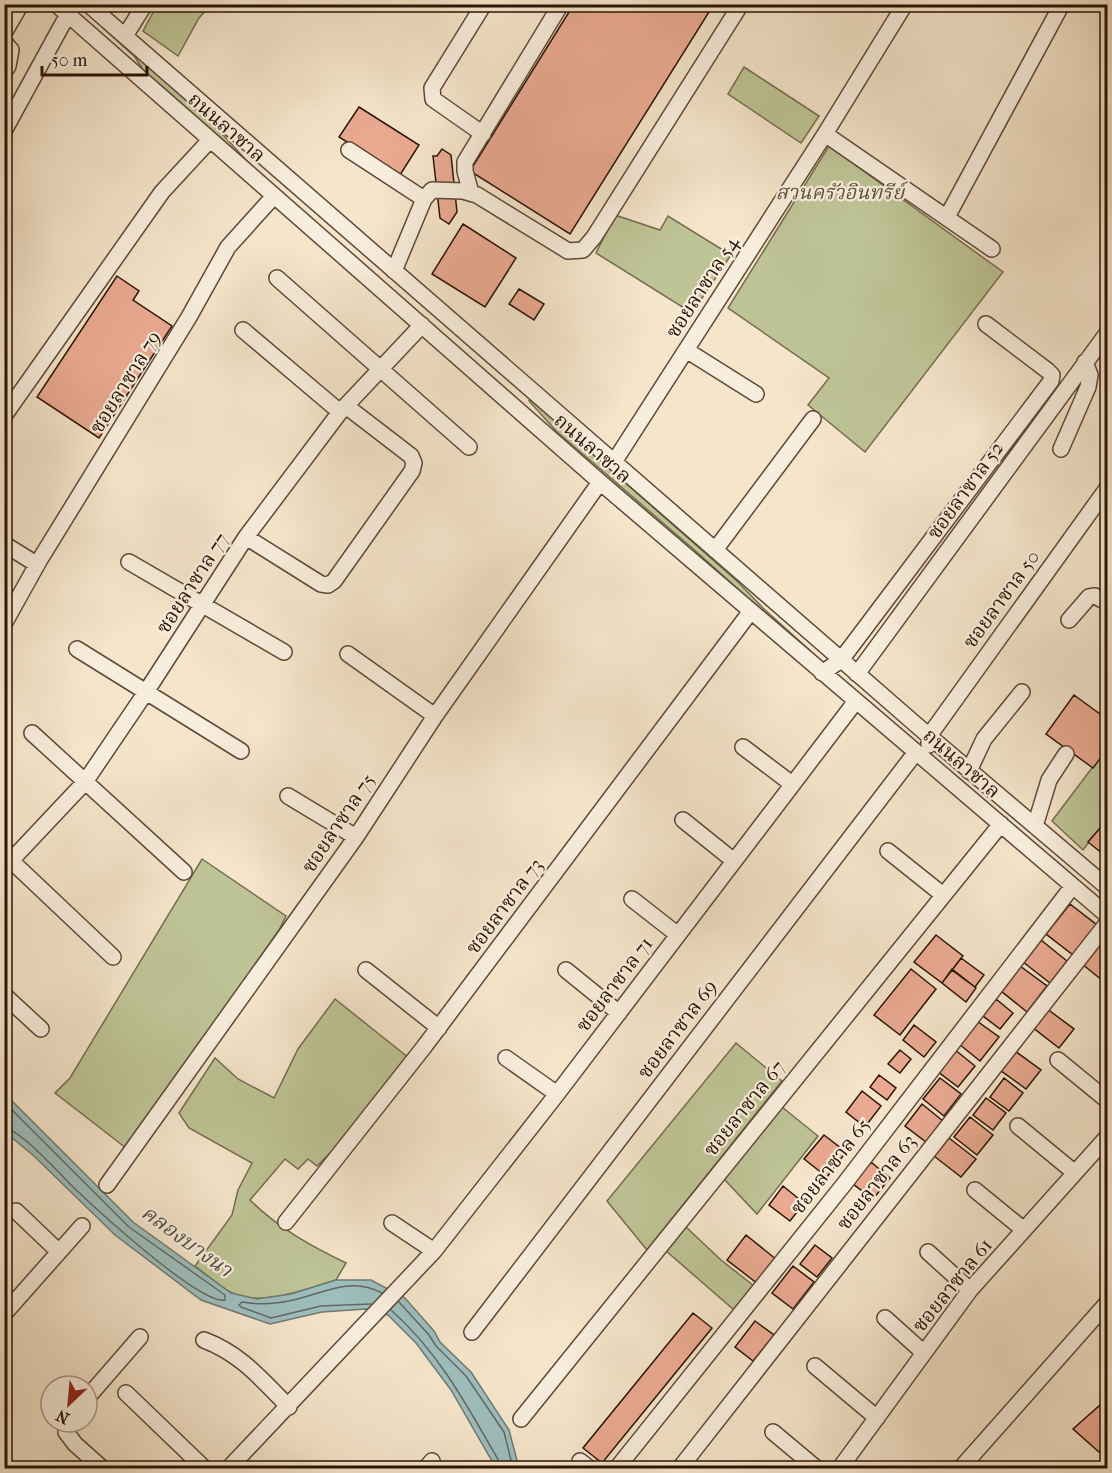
<svg xmlns="http://www.w3.org/2000/svg" width="1112" height="1473" viewBox="0 0 1112 1473" font-family="'IM FELL French Canon','Noto Serif Thai',serif">
<rect width="100%" height="100%" fill="#f5e5cb"/>
<filter id="stains"><feTurbulence type="fractalNoise" baseFrequency=".00333" numOctaves="4"/><feColorMatrix values="0 0 0 0 .2 0 0 0 0 .09 0 0 0 0 .02 0 0 0 .5 -.17"/></filter>
<radialGradient id="worn" r=".72"><stop offset=".6" stop-color="#630" stop-opacity="0"/><stop offset="1" stop-color="#630" stop-opacity=".3"/></radialGradient>
<path fill="#bec496" stroke="#746c4e" stroke-width="1.5" d="M157,5H211L199,18L178,56L143,31Z
M105,26L216,127L246,160L242,159L143,70L135,57L103,28Z
M744,67L819,116L801,143L728,94Z
M829,146L1003,272L865,452L808,405L829,378L728,308Z
M615,215L660,230L668,216L731,255L692,313L596,253Z
M530,399L738,582L763,608L815,655L813,656L691,547L557,432L529,401Z
M1107,748V819L1083,850L1052,821Z
M202,859L286,916L279,930L203,1041L126,1148L55,1093L70,1078Z
M335,999L409,1058L352,1131L317,1166L308,1159L298,1169L285,1159L250,1200C278,1228 311,1246 346,1263L336,1280C306,1289 260,1308 230,1292C218,1285 207,1275 195,1266L232,1215L238,1190L252,1163L189,1128L179,1113L215,1058L238,1079L274,1098L298,1049Z
M736,1043L782,1081L647,1250L607,1201Z
M782,1107L818,1136L757,1214L723,1178Z
M686,1227L721,1260L754,1286L734,1310L665,1250Z"/>
<path fill="#9dbebd" stroke="#6f7a73" stroke-width="1.5" d="M4,1093L133,1222L231,1293L257,1299L291,1294L336,1280H371L405,1298L434,1331L440,1342L471,1372L509,1430L519,1468H496L451,1390L416,1343L388,1315L366,1309L322,1312L270,1324L201,1300L115,1235L34,1156L5,1132Z"/>
<g fill="none" stroke-linecap="round" stroke-linejoin="round">
<path stroke="#646861" stroke-width="1.5" d="M4,1102L129,1227L225,1295V1300C200,1305 95,1208 73,1187C60,1174 20,1129 4,1128
M399,1302L429,1335L436,1346L466,1376L504,1432L513,1468
M371,1304L321,1306L271,1318L241,1307L239,1305L242,1302C259,1305 276,1304 293,1300C325,1293 350,1276 382,1293
M391,1310C439,1352 469,1409 500,1463L501,1468"/>
</g>
<path fill="#eaaa92" stroke="#2b1305" stroke-width="1.5" d="M574,4H714L570,234L470,171Z
M359,107L419,145L400,175L339,137Z
M442,149L451,155L457,212L449,224L440,218L433,156H437Z
M463,224L516,258L485,307L432,274Z
M117,276L139,291L133,300L172,326L99,438L37,397Z
M519,289L544,304L534,320L509,304Z
M1074,695L1108,720V748L1093,768L1046,734Z
M1108,819V858L1088,842Z
M1070,904L1097,925L1073,955L1046,934Z
M936,935L963,956L942,983L914,962Z
M1105,936L1108,938V985L1082,964Z
M1041,940L1067,961L1050,983L1023,962Z
M961,958L984,975L975,987L952,970Z
M1020,966L1047,986L1027,1012L1001,991Z
M911,969L936,989L900,1035L874,1015Z
M952,969L976,988L966,1002L942,983Z
M996,999L1013,1013L1000,1029L983,1016Z
M1046,1008L1074,1029L1059,1048L1032,1027Z
M977,1021L999,1037L980,1061L959,1044Z
M914,1025L936,1042L924,1057L903,1040Z
M954,1049L975,1066L958,1087L937,1071Z
M900,1050L911,1059L900,1073L888,1064Z
M1015,1051L1041,1070L1026,1089L1000,1070Z
M879,1075L896,1088L887,1100L870,1087Z
M940,1078L961,1094L944,1116L923,1099Z
M1004,1078L1023,1093L1009,1111L990,1097Z
M862,1091L881,1106L865,1127L846,1112Z
M986,1098L1006,1113L993,1130L973,1115Z
M922,1104L943,1121L926,1142L905,1126Z
M970,1117L993,1135L977,1155L954,1137Z
M824,1135L846,1152L827,1177L804,1159Z
M949,1138L976,1159L961,1177L934,1156Z
M871,1162L890,1178L873,1199L853,1184Z
M783,1186L804,1203L790,1221L769,1205Z
M746,1235L777,1260L758,1284L727,1260Z
M815,1245L832,1258L817,1277L800,1264Z
M793,1266L814,1282L793,1309L772,1293Z
M693,1313L712,1328L602,1463L583,1448Z
M755,1321L774,1335L753,1361L735,1347Z
M1108,1398V1445L1099,1452L1073,1429Z"/>
<g fill="none" stroke-linecap="round" stroke-linejoin="round">
<defs>
<path id="minor" d="M56,4L600,482L1108,916
M88,4L929,736L1108,888
M4,33L21,4
M125,36L145,4
M4,42L11,50L8,66L4,72
M4,131L68,14L76,4
M483,134L433,99L432,88L484,4
M825,134L992,249
M349,150L424,199
M471,193L465,171V162L561,4
M947,217L1062,4
M394,271L424,199L432,190L463,191L477,195L568,251L583,250L594,237L741,4
M277,278L469,447
M243,330L340,412
M686,350L756,394
M4,416L162,192L210,140
M1061,449L1088,387L1090,375L1085,362
M614,462L825,134L905,4
M246,537L321,584L328,585L334,581L412,471L414,463L411,456L346,406
M4,544L33,562L39,561L189,317L228,247L274,196
M715,550L813,419
M129,562L284,652
M1069,620L1089,597L1095,596L1108,603
M4,624L39,561
M77,649L241,751
M348,654L435,716
M822,673L841,660L1051,381L1052,375L1048,371L986,324
M857,674L1108,332
M32,733L184,872
M929,745V736L1108,487
M743,747L792,784
M969,771L984,739L1022,692
M288,796L356,837
M683,820L734,861
M1035,826L1049,780L1066,754
M888,851L943,895
M4,854L113,957
M4,868L85,782L146,692L246,537L340,412L422,325
M632,899L678,935
M366,970L439,1028
M566,970L619,1013
M4,995L41,1029
M506,1058L557,1094
M1058,1060L1108,1101
M1018,1126L1075,1173
M107,1185L356,837L435,716L600,482
M975,1190L1024,1230
M16,1211L59,1252
M286,1222L424,1047L751,611
M392,1223L434,1251
M928,1252L970,1290
M4,1314L82,1226
M885,1318L924,1353
M472,1332L916,752
M204,1340C241,1354 261,1379 289,1407
M815,1366L877,1418
M126,1393L204,1468
M87,1398L140,1337
M521,1419L1001,824
M69,1422L66,1432L75,1444L102,1468
M773,1432L816,1468
M580,1461L589,1468
M229,1468L434,1251L557,1094L856,701
M426,1468L432,1461
M617,1468L845,1183L1072,887
M680,1468L1108,922
M840,1468L970,1290L1108,1136
M961,1468L1108,1302"/>
</defs>
<use href="#minor" stroke="#5e4836" stroke-width="18"/>
<use href="#minor" stroke="#f8eedd" stroke-width="15"/>
</g>
<g text-anchor="middle" stroke-width="4.5" stroke-linejoin="round" paint-order="stroke">
<g font-size="20" fill="#2b1305" stroke="#f8eedd">
<text transform="translate(227 127) rotate(41)" y="7">ถนนลาซาล</text>
<text transform="translate(702 287) rotate(-57)" y="7">ซอยลาซาล 54</text>
<text transform="translate(125 382) rotate(-58)" y="7">ซอยลาซาล 79</text>
<text transform="translate(593 448) rotate(41)" y="7">ถนนลาซาล</text>
<text transform="translate(965 490) rotate(-54)" y="7">ซอยลาซาล 52</text>
<text transform="translate(192 583) rotate(-57)" y="7">ซอยลาซาล 77</text>
<text transform="translate(1001 599) rotate(-54)" y="7">ซอยลาซาล 50</text>
<text transform="translate(962 763) rotate(41)" y="7">ถนนลาซาล</text>
<text transform="translate(338 823) rotate(-56)" y="7">ซอยลาซาล 75</text>
<text transform="translate(504 906) rotate(-53)" y="7">ซอยลาซาล 73</text>
<text transform="translate(614 984) rotate(-53)" y="7">ซอยลาซาล 71</text>
<text transform="translate(677 1029) rotate(-53)" y="7">ซอยลาซาล 69</text>
<text transform="translate(744 1108) rotate(-51)" y="7">ซอยลาซาล 67</text>
<text transform="translate(830 1166) rotate(-52)" y="7">ซอยลาซาล 65</text>
<text transform="translate(876 1182) rotate(-52)" y="7">ซอยลาซาล 63</text>
<text transform="translate(952 1285) rotate(-51)" y="7">ซอยลาซาล 61</text>
</g>
<g font-size="20" font-style="italic" fill="#5e5138" stroke="#f8eedd">
<text x="840" y="199">สวนครัวอินทรีย์</text>
</g>
<g font-size="21" font-style="italic" fill="#534f45" stroke="#f8eedd">
<text transform="translate(187 1241) rotate(36)" y="7">คลองบางนา</text>
</g>
</g>
<rect width="1112" height="1473" fill="none" stroke="#f5e5cb" stroke-width="24"/>
<rect x="6" y="6" width="1100" height="1461" fill="none" stroke="#2b1305" stroke-width="3"/>
<rect x="12" y="12" width="1088" height="1449" fill="none" stroke="#2b1305" stroke-width="1.5"/>
<g transform="translate(69 1404) rotate(206)"><circle r="28" fill="#f8eedd" stroke="#a69687" stroke-width="1.5"/>
<path d="M0-4.5L10 22L0 15L-10 22Z" fill="#8f2418"/>
<text y="-9" font-size="16" font-weight="bold" text-anchor="middle" fill="#2b1305">N</text>
</g>
<path d="M42 66v9h105v-9" fill="none" stroke="#2b1305" stroke-width="3"/>
<text x="51" y="66" font-size="18" fill="#2b1305" stroke="#f8eedd" stroke-width="4.5" paint-order="stroke">50 m</text>
<rect width="100%" height="100%" filter="url(#stains)"/>
<rect width="100%" height="100%" fill="url(#worn)"/>
</svg>
